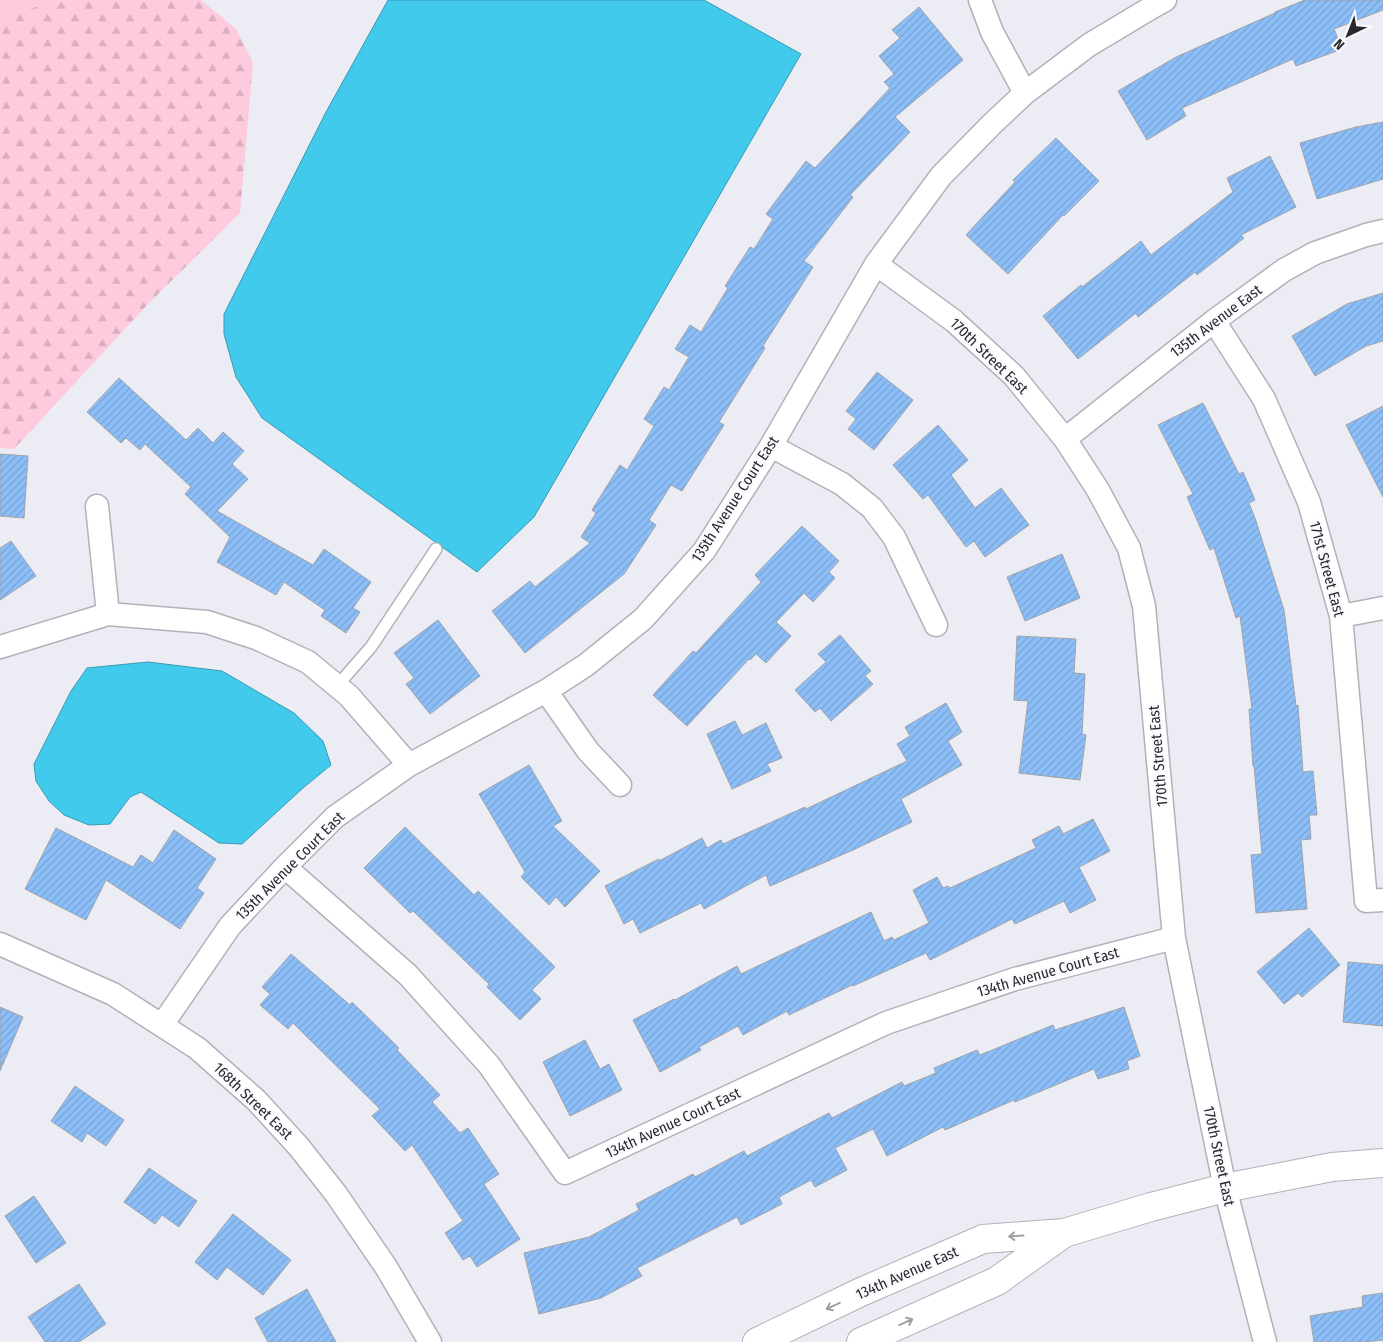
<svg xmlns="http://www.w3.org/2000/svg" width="1383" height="1342" viewBox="0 0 1383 1342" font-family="'Fira Sans Condensed',sans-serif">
<defs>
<pattern id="forest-firs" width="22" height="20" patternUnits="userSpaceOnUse" patternTransform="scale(1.25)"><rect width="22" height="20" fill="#fecade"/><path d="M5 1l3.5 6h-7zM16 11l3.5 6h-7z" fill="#daaebf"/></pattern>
<pattern id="building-hatch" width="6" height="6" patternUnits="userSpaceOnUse" patternTransform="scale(1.25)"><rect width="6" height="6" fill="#8cbef8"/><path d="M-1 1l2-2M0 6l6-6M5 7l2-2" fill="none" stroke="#79a3d5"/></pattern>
</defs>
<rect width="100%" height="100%" fill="#ececf4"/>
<path fill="url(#forest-firs)" d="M60,0H201L236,29L253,63L240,213L148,304L14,449L0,448V17Z"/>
<path fill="#fecade" d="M0,0H60L0,17Z"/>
<path fill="#41caec" stroke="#3a9ab3" d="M388,0H704L801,54L534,517L477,572L262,418L236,377L224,334V314L326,112Z
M148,662L222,671L294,713L323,741L331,765L303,788L242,844L219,843L141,792L130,797L110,824L89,825L64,815L49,801L36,781L34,764L71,691L87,668Z"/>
<path fill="url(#building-hatch)" stroke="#9ea3aa" d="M1305,0H1383V10L1334,29L1342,49L1296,66L1293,59L1182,108L1186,116L1147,140L1118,91L1176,57L1275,13V12Z
M919,7L963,60L895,117L910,132L850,195L853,197L804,261L813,267L763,346L765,348L719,422L724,425L682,491L671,485L649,520L656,525L624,574L525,653L492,611L530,581L535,587L590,543L581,537L596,513L592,510L620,465L627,470L654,426L644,419L664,387L669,390L689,357L675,349L690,325L701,332L728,288L725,286L750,247L754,249L773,219L766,214L806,161L815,168L890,88L884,82L894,74L879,56L900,38L892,30Z
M1383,122V179L1317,199L1300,143L1356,127Z
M1056,138L1099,181L1064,216L1063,215L1008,274L966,235L1015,182L1013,180Z
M1270,156L1296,207L1241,235L1244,238L1197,275L1195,272L1138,317L1136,313L1078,359L1043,316L1081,285L1082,287L1141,241L1151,255L1233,192L1227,178Z
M1383,293V341L1366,346L1315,376L1292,336L1347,304Z
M877,372L913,400L874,450L848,429L856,419L846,411Z
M119,378L186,440L198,428L213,443L223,432L244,451L232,464L248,479L217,511L313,565L324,549L371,582L353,608L360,612L346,633L321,616L325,610L284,582L276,595L217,562L230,537L185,494L191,487L145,444L140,450L126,438L121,443L87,412Z
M1203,403L1239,474L1243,472L1255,500L1249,503L1256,521L1284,610L1296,706L1298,705L1303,772L1313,771L1317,815H1309L1311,839L1301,840L1307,909L1256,913L1251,855L1262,854L1254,766H1253L1249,709H1252L1240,616L1236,618L1214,548L1210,550L1187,497L1193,494L1158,425Z
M1383,406V497L1346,425Z
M938,425L968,460L951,475L975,508L1001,488L1029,525L985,557L974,541L966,547L928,495L923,499L893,465Z
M0,454L28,456L24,518L0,516Z
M802,526L839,561L829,572L835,578L813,602L804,593L776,622L791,636L766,663L756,654L750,660L749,659L687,726L653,695L693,651L696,653L761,582L755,575Z
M11,541L36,576L0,600V548Z
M1062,554L1080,598L1025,621L1007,577Z
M438,620L480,676L430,714L406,684L414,678L394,653Z
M840,635L871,671L865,676L873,684L831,721L820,708L815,712L795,690L826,662L818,654Z
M1017,636L1076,639L1074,673L1085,674L1082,734L1086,735L1080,780L1019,773L1028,701L1014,700Z
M946,703L962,732L948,741L962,765L901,799L912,822L853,850L770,886L766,875L704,909L701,903L640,933L633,919L624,924L605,886L659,859V861L702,838L707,848L721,840L723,844L805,807L806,809L907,761L897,744L910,736L905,727Z
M735,721L742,735L766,723L782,758L767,764L771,771L732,789L707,734Z
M529,765L562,821L553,826L600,871L565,907L556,897L549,905L521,877L525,872L479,794Z
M1093,819L1110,851L1079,867L1096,900L1070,913L1064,901L1015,924L1012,919L930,960L926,953L853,986L852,985L789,1015L787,1011L743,1035L738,1026L699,1047L701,1050L660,1072L633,1020L674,999L675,1000L737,966L741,974L871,912L884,941L892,937L894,940L929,923L913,890L937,877L943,888L948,886L950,888L1036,848L1032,840L1059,826L1063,834Z
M405,827L474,895L478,891L555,967L532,990L541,999L520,1020L487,987L489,984L413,911L410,913L364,868Z
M56,828L133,867L141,855L153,863L174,830L216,859L197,888L204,893L180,929L106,880L86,920L25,889Z
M1309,928L1340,965L1302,997L1298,993L1284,1004L1257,972Z
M291,954L350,1005L352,1002L399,1048L397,1050L440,1095L432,1102L460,1133L468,1128L499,1174L484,1184L520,1239L477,1267L470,1256L463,1260L445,1233L463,1221L412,1145L405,1151L372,1116L380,1109L293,1023L288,1029L260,1005L270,994L262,987Z
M1348,962L1383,965V1026L1343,1022Z
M0,1007L23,1017L0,1071Z
M1124,1007L1140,1056L1127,1061L1129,1069L1098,1079L1094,1069L1015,1102L1014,1100L945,1130L943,1127L887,1156L873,1129L835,1148L847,1170L815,1187L811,1180L779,1197L782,1204L741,1225L737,1217L637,1268L642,1276L601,1298L539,1314L524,1253L589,1237L639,1210L636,1204L693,1174L695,1177L744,1151L747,1156L829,1113L832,1118L902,1082L904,1086L936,1073L934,1068L977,1050L980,1055L1053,1025L1055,1030Z
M585,1040L600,1069L609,1064L622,1090L570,1116L543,1062Z
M75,1086L124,1120L106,1146L87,1133L82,1142L51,1121Z
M149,1168L197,1201L179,1227L162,1215L155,1224L124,1202Z
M34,1196L66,1243L36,1263L5,1216Z
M233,1214L291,1260L263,1295L227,1267L217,1280L195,1262Z
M79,1284L106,1324L79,1342H45L28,1317Z
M307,1289L336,1342H268L255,1318Z
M1383,1293V1340L1364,1342H1314L1310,1316L1363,1307L1362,1296Z"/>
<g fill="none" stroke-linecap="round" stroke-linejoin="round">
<defs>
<path id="lane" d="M337,686L371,647L436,549"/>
<path id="street" d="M980,0L992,32L1025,93
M876,264L954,321L1014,376L1065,439L1098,490L1129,548L1144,606L1174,938L1225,1188L1265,1342
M1214,321L1264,399L1309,502L1341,616L1366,901L1383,900
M1065,439L1214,321L1284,270L1315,253L1366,235L1383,231
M771,446L842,484L872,508L894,537L936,625
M97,506L108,614
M1341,616L1383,608
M0,647L108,614L207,622L256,638L308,662L349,696L409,765
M546,691L588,751L620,785
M285,867L408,975L489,1065L565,1173L886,1023L1015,979L1174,938
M0,944L113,994L197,1048L256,1100L299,1147L336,1194L386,1267L430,1342
M162,1025L230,926L285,867L335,817L409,765L546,691L586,665L643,619L704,551L771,446L876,264L941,176L992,124L1025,93L1089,45L1154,6L1165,0"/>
<path id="secondary" d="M757,1342L861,1292L983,1239L1064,1233L1151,1207L1225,1188L1332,1167L1383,1163
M861,1342L997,1281L1064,1233"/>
</defs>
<use href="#lane" stroke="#b1b1b9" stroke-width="14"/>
<use href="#street" stroke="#b1b1b9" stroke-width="25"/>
<use href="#secondary" stroke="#b1b1b9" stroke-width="30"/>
<use href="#lane" stroke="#fff" stroke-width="11"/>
<use href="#street" stroke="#fff" stroke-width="22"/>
<use href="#secondary" stroke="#fff" stroke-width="28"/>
</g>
<defs><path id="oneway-shaft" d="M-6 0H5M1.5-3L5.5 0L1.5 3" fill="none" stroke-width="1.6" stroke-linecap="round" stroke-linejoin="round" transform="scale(1.25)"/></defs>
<g stroke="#9f9fa0">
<use href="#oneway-shaft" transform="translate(1016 1236) rotate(176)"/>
<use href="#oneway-shaft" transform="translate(833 1306) rotate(155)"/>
<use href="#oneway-shaft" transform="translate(906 1322) rotate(-24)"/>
</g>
<g text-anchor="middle" stroke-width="4.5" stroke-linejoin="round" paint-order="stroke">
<g font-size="15" fill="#2a2a2d" stroke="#fafaff">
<text transform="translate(1216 321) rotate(-37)" y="5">135th Avenue East</text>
<text transform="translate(989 356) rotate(44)" y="5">170th Street East</text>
<text transform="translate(735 499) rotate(-57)" y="5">135th Avenue Court East</text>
<text transform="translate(1327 569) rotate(75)" y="5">171st Street East</text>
<text transform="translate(1158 756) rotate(-95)" y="5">170th Street East</text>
<text transform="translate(290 866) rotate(-45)" y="5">135th Avenue Court East</text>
<text transform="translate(1048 972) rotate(-16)" y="5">134th Avenue Court East</text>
<text transform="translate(253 1101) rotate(44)" y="5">168th Street East</text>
<text transform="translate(673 1123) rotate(-25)" y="5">134th Avenue Court East</text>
<text transform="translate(1219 1156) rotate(78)" y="5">170th Street East</text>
<text transform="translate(907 1273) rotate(-24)" y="5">134th Avenue East</text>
</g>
</g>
<g transform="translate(1348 35) rotate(223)" stroke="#fafaff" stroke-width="4" paint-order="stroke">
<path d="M0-4L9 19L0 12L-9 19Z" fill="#2a2a2d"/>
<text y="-8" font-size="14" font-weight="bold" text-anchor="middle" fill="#2a2a2d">N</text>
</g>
</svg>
